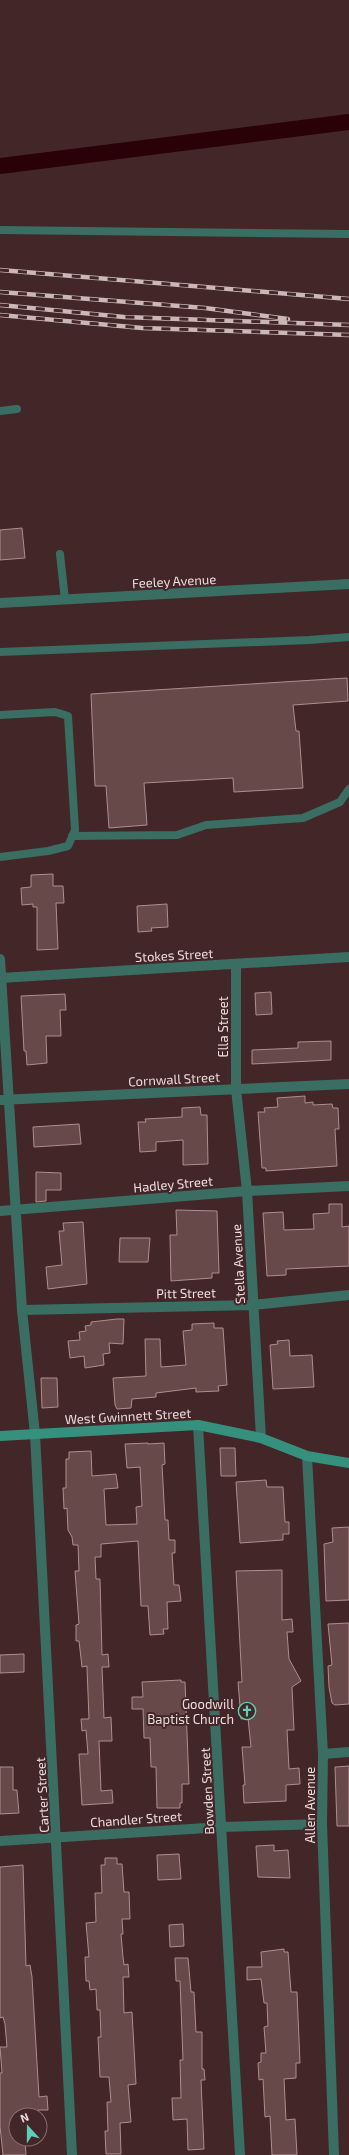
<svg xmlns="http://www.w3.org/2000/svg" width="349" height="2155" viewBox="0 0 349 2155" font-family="'Exo 2',sans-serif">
<rect width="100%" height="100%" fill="#422628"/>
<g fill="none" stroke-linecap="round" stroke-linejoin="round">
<path stroke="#2b0108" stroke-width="16" d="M0,166L349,122"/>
</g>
<path fill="#68494a" stroke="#b08d8e" d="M22,528L25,558L0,560V530Z
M347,678L348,701L293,705L296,731H299L303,788L234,792L233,778L144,783L147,825L109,828L106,786H95L91,694Z
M53,874V886H63L64,903H56L58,949L37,950V907H33V904L22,905L21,888L31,887V875Z
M167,904L168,927L151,928L152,931L138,932L137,906Z
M271,992L272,1014L256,1015L255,993Z
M65,994L66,1010H60L61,1036H46L47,1063L27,1065L26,1051H24L21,996Z
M331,1041V1060L252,1064V1050L298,1048V1042Z
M305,1096V1103L313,1102V1105L332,1104L333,1108H338L339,1129H335L337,1166L266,1171V1168H262L258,1112H265L264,1108L278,1107L277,1098Z
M200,1107L201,1115H207L208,1164L183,1165V1140L156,1142V1151L140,1152L138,1122H146L145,1119L182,1117V1108Z
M79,1124L81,1144L34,1147L33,1127Z
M36,1172L61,1173V1190H46V1201L36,1202Z
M329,1204H342V1227L349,1226V1266L286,1269V1275L267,1276L263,1213L283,1212L284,1230L314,1229L313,1214L329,1213Z
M176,1210L217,1211L219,1273H212V1278L171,1281L170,1235H177Z
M83,1222L87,1284L48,1289L46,1267L62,1265L59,1231H64L63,1223Z
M120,1238H150L148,1262H119Z
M117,1319H124L123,1344L109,1343L110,1353L103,1354L104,1365L85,1368L84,1356L70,1358L68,1341L80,1340L79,1332L86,1331L85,1326L91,1325V1322Z
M214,1323V1328H223L227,1385L218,1386L219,1391L196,1392V1388L156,1393V1397L132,1399L131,1408L117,1409L115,1405L113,1378L146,1376L145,1339H160L161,1367L186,1365L183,1331L192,1330V1324Z
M289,1340L290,1356L312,1355L314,1387L273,1389L270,1345L278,1344L277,1341Z
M41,1378H57L58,1407L42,1408Z
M148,1443V1444L164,1443L165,1464L162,1465L165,1520H168L169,1540H175V1553H172L174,1585H179L181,1601L167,1602L168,1629H163L164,1634L150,1635L148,1606H141L138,1541L101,1544V1557H95L96,1579H100L102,1655L108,1654L109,1667H102L104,1718L111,1717L112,1741H99L101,1791L112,1790L113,1803L82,1805L79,1754H88L86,1730L82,1731L81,1719H89L87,1668V1666L82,1667L79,1641H76V1625L79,1624L75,1571H79L78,1545H73L72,1537L68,1530L67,1508L64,1509L63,1488H66V1459H69V1452L91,1451L92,1476L116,1474L118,1488L104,1489L106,1525L137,1524L136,1507L142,1506L140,1467L127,1468L125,1444Z
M220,1448H235L236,1476H221Z
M266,1480L267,1487H283L285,1522H289V1534H283V1540L240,1543L236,1482Z
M349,1527V1600L326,1601L324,1544L333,1542L332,1528Z
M282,1570V1620L292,1619L293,1632H287L289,1659L301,1681L292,1687L294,1730H287L289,1769L299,1768L300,1784L286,1785V1801L244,1803L243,1785H245L242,1747H251L248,1718L241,1719L239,1694L238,1682H242L236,1571Z
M349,1623V1704L335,1705L332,1703L329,1687L328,1666L332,1665L328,1624Z
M24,1654V1672L0,1673V1655Z
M181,1680V1682H185L189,1784H182V1803H180V1808H157L156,1767H151L150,1738H144L143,1709H132V1697H143L142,1682Z
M349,1766V1826H337L335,1767Z
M0,1767H13V1790H17L19,1813L0,1814Z
M274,1845V1851L288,1850L290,1878L258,1877L256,1846Z
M179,1854L181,1879L158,1880L157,1855Z
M105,1858H117V1864H122L124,1892H129L130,1919H122L123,1934H121L123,1957L124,1965L128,1964L129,1977H123L124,2013L132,2012L136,2084L128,2085L131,2122L120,2123L121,2154H106L105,2131H108L107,2102H111L109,2077H100L98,2037H101L100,2010H97L96,1989L90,1990L89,1981H86L85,1957H89L86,1923L96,1922L95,1893H102L101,1865H105Z
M23,1865L26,1966L30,1965L32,1977L39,2097L47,2096L48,2110H38V2115H16V2139H25L26,2155H3L0,2126V2073H2L0,2047H7L5,2024L3,2017L0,2018V1867Z
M183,1924L184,1946L170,1947L169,1925Z
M284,1949V1952H288L291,1992H297L300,2063H296V2078L284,2079L286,2120L295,2119L297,2155H272L270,2116L265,2117L263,2079L259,2080L258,2063L261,2062V2053H266L264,2027L268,2026L267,2003H264L261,1979L247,1980V1967H262L261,1952Z
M175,1958H188L191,1992H194L196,2032H202V2069H204L205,2080H201L204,2149L188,2150L187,2119L173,2120L172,2098H181L180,2060H183L180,1981H176Z"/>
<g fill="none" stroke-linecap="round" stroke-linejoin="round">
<path stroke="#3a6e62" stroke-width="8" d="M0,230L349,234
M0,411L17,409
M60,554L65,600
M0,652L309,640L349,637
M0,715L55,712L68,716L75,830L68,846L48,851L0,857
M72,836L177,835L206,825L303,818L340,802L349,789"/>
<path stroke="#3a6e62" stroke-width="10" d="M0,603L349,584
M0,959L22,1310L35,1434L72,2155
M236,964V1089L247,1191L261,1438
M0,978L349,957
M0,1100L349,1084
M0,1211L247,1191L349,1186
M22,1310L253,1305L349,1295
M198,1425L240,2155
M307,1456L323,1754L322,1824L334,2155
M323,1754L349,1752
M0,1841L222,1827L322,1824"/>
<path stroke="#36907e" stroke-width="10" d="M0,1436L198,1425L261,1438L307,1456L349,1463"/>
<defs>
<path id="rail" d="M0,270L349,299
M0,292L205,308L288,319
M0,305L124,317L349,325
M0,315L142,328L349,335"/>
</defs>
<use href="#rail" stroke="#ccb7b7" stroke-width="4.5"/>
<use href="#rail" stroke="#422628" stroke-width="3" stroke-dasharray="9" stroke-linecap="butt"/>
</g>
<defs>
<symbol id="church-ring" viewBox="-11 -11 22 22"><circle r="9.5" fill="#422628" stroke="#5eceb7" stroke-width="1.5"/><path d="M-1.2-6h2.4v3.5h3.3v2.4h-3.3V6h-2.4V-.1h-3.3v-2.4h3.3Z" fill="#5eceb7"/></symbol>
</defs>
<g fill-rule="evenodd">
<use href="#church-ring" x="237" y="1701" width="20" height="20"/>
</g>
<g text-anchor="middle" stroke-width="4" stroke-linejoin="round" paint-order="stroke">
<g font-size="13" fill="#efdcdc" stroke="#422628">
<text transform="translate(174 581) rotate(-3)" y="5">Feeley Avenue</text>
<text transform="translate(174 955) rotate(-3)" y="5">Stokes Street</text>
<text transform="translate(223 1027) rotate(-90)" y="5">Ella Street</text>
<text transform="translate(174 1079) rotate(-3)" y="5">Cornwall Street</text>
<text transform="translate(173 1184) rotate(-5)" y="5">Hadley Street</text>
<text transform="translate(238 1264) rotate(-93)" y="5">Stella Avenue</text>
<text transform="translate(186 1293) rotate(-1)" y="5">Pitt Street</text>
<text transform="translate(128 1416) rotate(-3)" y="5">West Gwinnett Street</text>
<text transform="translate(207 1791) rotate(-93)" y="5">Bowden Street</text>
<text transform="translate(42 1795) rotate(-93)" y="5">Carter Street</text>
<text transform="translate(310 1805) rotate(-90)" y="5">Allen Avenue</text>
<text transform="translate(136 1819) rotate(-4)" y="5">Chandler Street</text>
</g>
<g font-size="13" fill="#efdcdc" stroke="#422628" text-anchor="end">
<text x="234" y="1709">Goodwill<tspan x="234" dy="15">Baptist Church</tspan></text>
</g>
</g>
<g transform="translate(28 2127) rotate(339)"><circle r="19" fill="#422628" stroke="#876f70"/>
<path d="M0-3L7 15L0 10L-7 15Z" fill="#5eceb7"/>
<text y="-6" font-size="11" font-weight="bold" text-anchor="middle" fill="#efdcdc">N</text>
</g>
</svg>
